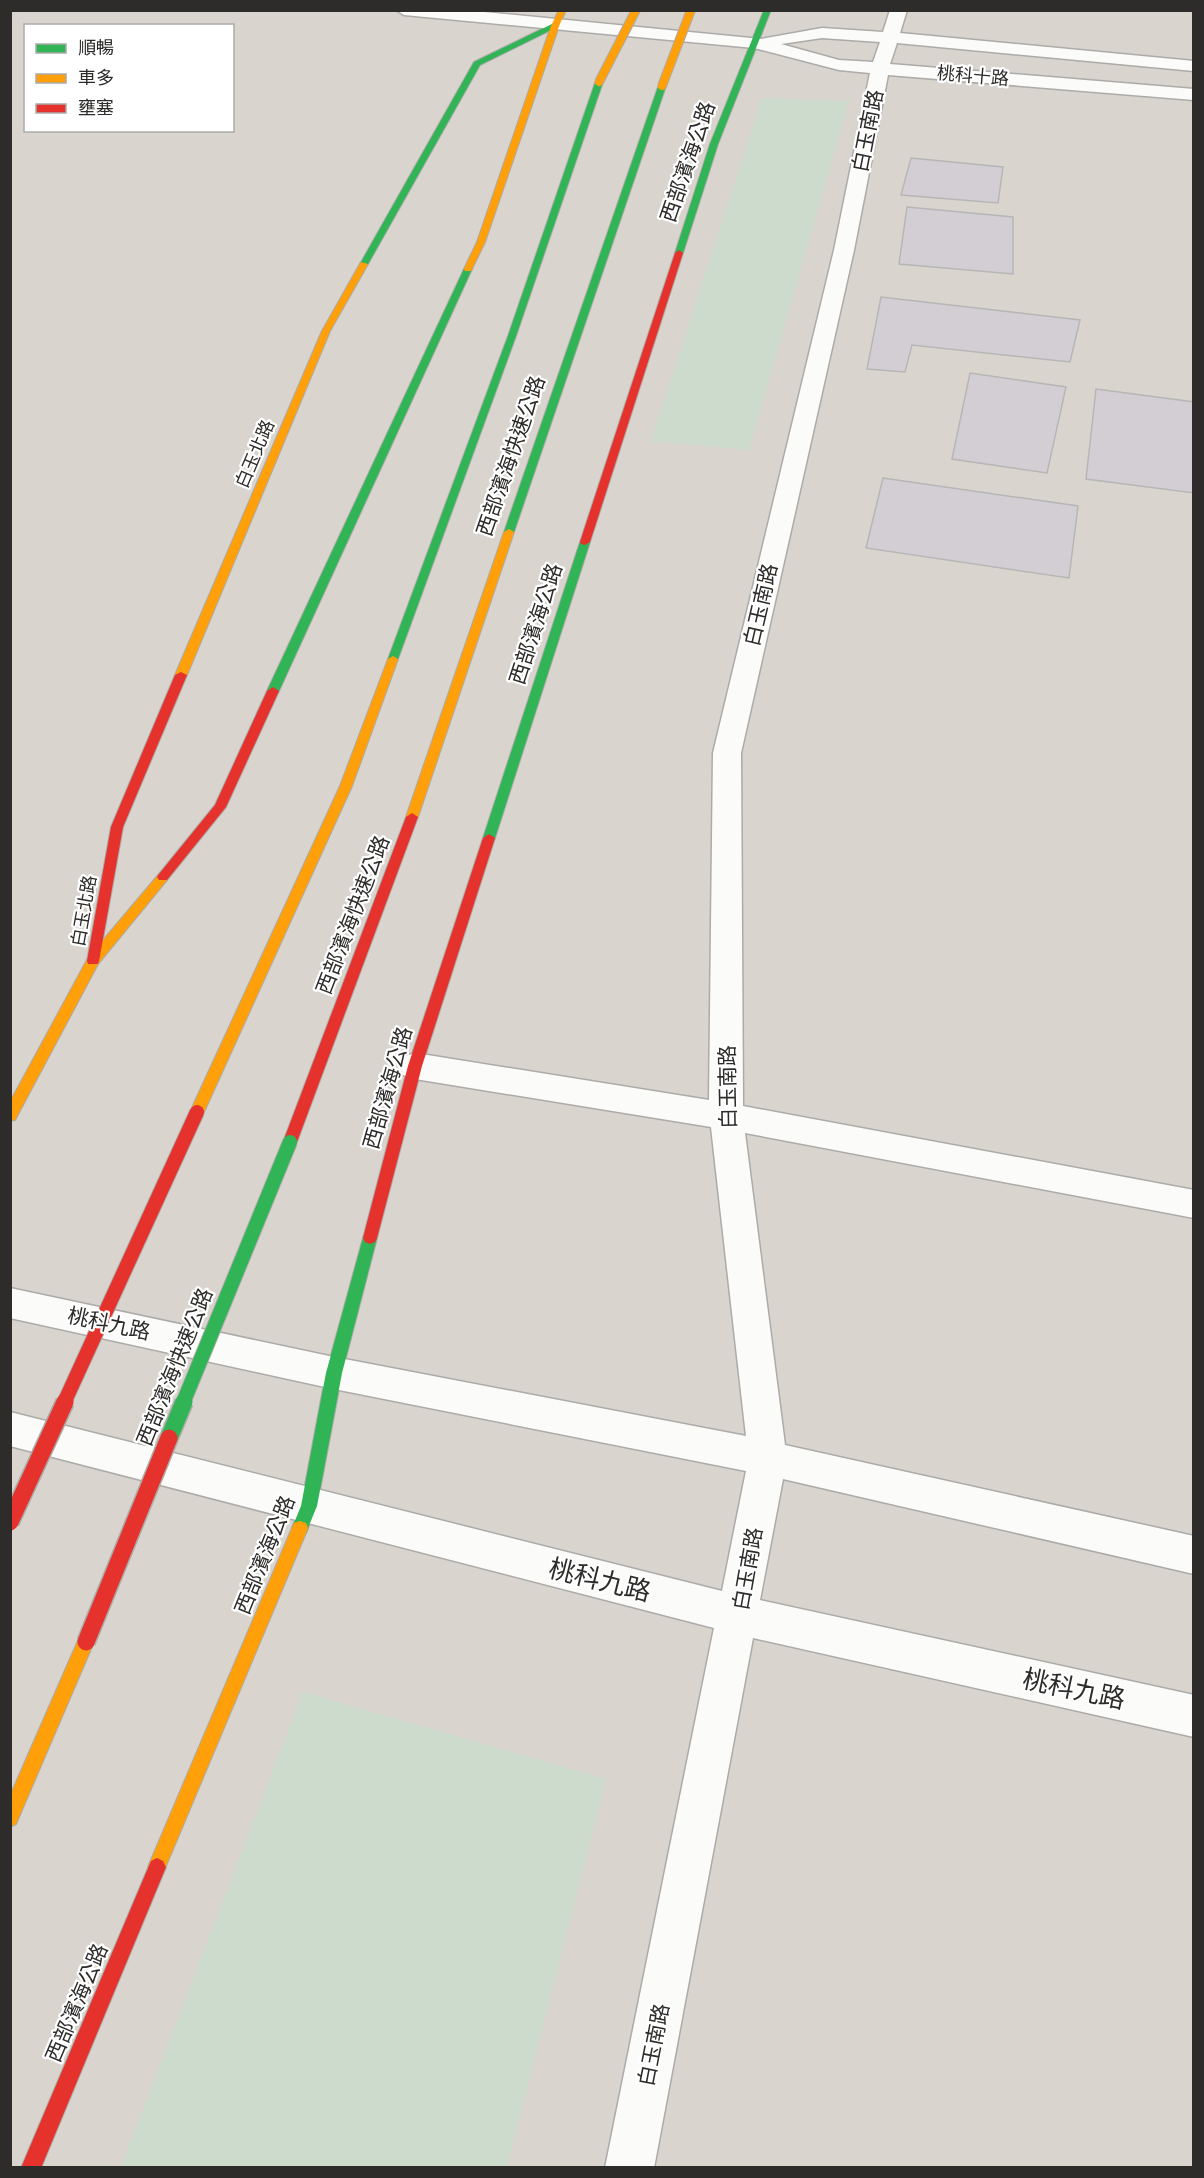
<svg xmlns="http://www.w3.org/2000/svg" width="1204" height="2178" viewBox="0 0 1204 2178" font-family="'Alegreya Sans','Noto Sans TC',sans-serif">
<rect width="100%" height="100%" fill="#e6e4e1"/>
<path fill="#d9d5ce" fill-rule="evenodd" d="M11,11H1193V2167H11ZM26,26H232V130H26Z"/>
<path fill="#cddbcd" d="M762,98L849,101L749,450L651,441Z
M303,1692L606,1779L507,2167H121Z"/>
<path fill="#d2ced3" stroke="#b7b6b6" stroke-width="1.5" d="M911,158L1003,167L998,203L901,195Z
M907,207L1013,217V274L899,264Z
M881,297L1080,320L1070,362L912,345L905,372L867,369Z
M970,373L1066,387L1047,473L952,459Z
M1096,389L1194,402V493L1086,479Z
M883,478L1078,506L1069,578L866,548Z"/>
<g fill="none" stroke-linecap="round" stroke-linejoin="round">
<defs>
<path id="street" d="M396,10H464L761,39L822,28L883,32L890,10H907L900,33L1194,61V71L897,43L890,64L1194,89V100L888,75L854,250L741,753L743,1106L1194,1190V1218L745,1133L785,1445L1194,1536V1574L783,1479L760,1600L1194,1695V1737L753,1638L654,2168H605L714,1628L10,1446V1412L722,1591L746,1471L334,1389L10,1318V1288L334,1357L746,1436L711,1127L415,1079L403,1075L399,1066L403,1057L415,1053L709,1100L713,753L834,250L870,73L839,70L754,48L404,15ZM822,38L880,42L873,62L839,60L781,44Z"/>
<path id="fast" d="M764,10H771L718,144L683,253L676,255L675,253L710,144Z
M552,24L559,26L480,65L368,264L361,266L360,264L474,62Z
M596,80L603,82L516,336L398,659L397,661H389L388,659L508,336Z
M659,84L666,86L514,532L509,535L505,534L504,532Z
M468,266L472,269L279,691L277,694H269L267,691L464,269Z
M585,539L590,542L495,838L493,841H485L483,838L580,542Z
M370,1232L375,1234L377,1238L342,1373L317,1506L306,1533L300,1535L294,1533L292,1528L301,1506L326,1373L363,1238L365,1234Z"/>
<path id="slow" d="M559,10H566L559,26L485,242L471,271H465L464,269L477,242L551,26Z
M361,262L368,264L330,331L187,675L181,678L177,677L175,675L322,331Z
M509,529L514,532L418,817L412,821L408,820L406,817L504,532Z
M393,656L398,659L352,786L204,1112L202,1116H192L190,1112L340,786L388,659Z
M163,873L169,877L167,880L98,964L15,1120L10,1121V1102L88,958L159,874Z
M300,1521L306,1523L308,1528L163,1873L157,1876L151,1873L148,1867L292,1528L294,1523Z
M86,1634L92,1636L94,1642L16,1824L10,1827V1796L80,1636Z"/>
<path id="jam" d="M679,250L683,253L590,542L585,545L581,544L580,542L675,253Z
M181,672L187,675L123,827L99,961L98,964H88L87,961L111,827L175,675Z
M273,687L279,691L226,807L167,880H159L157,877L159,874L215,805L267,691Z
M412,813L418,817L297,1142L295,1146H285L283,1142L406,817Z
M489,834L495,838L422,1066L377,1238L375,1242L370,1244L365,1242L363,1238L408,1066L483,838Z
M157,1858L163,1861L166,1867L41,2168H21L151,1861Z"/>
</defs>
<use href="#street" stroke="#acaba9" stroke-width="3"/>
<use href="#fast" stroke="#acaba9" stroke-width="2"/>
<use href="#slow" stroke="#acaba9" stroke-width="2"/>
<use href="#jam" stroke="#acaba9" stroke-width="2"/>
<use href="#street" fill="#fbfbfa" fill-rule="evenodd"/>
<use href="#fast" fill="#30b455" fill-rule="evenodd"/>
<use href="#slow" fill="#ff9f0a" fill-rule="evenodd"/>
<use href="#jam" fill="#e5322d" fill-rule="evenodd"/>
<defs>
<path id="fast-bridge-far1" d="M183,1403L290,1142"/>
<path id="fast-bridge" d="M169,1438L184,1402"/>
<path id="slow-bridge" d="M599,82L636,10
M662,86L691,10"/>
<path id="jam-bridge-far1" d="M64,1403L197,1112"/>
<path id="jam-bridge" d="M10,1522L65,1402
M86,1642L169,1438"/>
</defs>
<use href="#fast-bridge-far1" stroke="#acaba9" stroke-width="16" stroke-linecap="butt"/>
<use href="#fast-bridge" stroke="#acaba9" stroke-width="20" stroke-linecap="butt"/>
<use href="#slow-bridge" stroke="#acaba9" stroke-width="10" stroke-linecap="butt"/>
<use href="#jam-bridge-far1" stroke="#acaba9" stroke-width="16" stroke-linecap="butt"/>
<use href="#jam-bridge" stroke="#acaba9" stroke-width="20" stroke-linecap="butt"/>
<use href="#fast-bridge-far1" stroke="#30b455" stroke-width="14"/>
<use href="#fast-bridge" stroke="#30b455" stroke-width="17"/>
<use href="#slow-bridge" stroke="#ff9f0a" stroke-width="8"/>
<use href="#jam-bridge-far1" stroke="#e5322d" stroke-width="14"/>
<use href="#jam-bridge" stroke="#e5322d" stroke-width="17"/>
</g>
<g text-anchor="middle" stroke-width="4.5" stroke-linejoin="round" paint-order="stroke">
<g font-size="18" fill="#2d2c2b" stroke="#fff">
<text transform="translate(973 76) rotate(5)" y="6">桃科十路</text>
<text transform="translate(255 454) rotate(-67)" y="6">白玉北路</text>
<text transform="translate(84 911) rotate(-80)" y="6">白玉北路</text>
</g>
<g font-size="21" fill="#2d2c2b" stroke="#fff">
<text transform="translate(868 131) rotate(-79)" y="7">白玉南路</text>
<text transform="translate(688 162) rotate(-71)" y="7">西部濱海公路</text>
<text transform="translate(511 456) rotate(-71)" y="7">西部濱海快速公路</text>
<text transform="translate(761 605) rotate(-77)" y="7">白玉南路</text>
<text transform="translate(536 624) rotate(-72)" y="7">西部濱海公路</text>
<text transform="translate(353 915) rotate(-69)" y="7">西部濱海快速公路</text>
<text transform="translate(728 1087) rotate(-91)" y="7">白玉南路</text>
<text transform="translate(388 1088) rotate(-74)" y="7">西部濱海公路</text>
<text transform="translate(109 1324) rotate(12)" y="7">桃科九路</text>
<text transform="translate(175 1367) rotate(-68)" y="7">西部濱海快速公路</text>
<text transform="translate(265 1555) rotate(-68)" y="7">西部濱海公路</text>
<text transform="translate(748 1569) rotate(-80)" y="7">白玉南路</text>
<text transform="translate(77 2003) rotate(-67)" y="7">西部濱海公路</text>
<text transform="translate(654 2045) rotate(-79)" y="7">白玉南路</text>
</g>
<g font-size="26" fill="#2d2c2b" stroke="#fff">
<text transform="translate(600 1580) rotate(14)" y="9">桃科九路</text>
<text transform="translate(1074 1689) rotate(12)" y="9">桃科九路</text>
</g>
</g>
<rect width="1204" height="2178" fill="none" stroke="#2d2c2b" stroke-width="24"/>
<rect x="24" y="24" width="210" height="108" fill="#ffffff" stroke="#ababaa" stroke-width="1.5"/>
<rect x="36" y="44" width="30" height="9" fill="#30b455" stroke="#ababaa" stroke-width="1.5"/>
<text x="78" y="54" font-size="18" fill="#2d2c2b">順暢</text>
<rect x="36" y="74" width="30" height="9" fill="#ff9f0a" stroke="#ababaa" stroke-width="1.5"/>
<text x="78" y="84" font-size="18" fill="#2d2c2b">車多</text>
<rect x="36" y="104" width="30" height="9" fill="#e5322d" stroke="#ababaa" stroke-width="1.5"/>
<text x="78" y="114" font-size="18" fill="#2d2c2b">壅塞</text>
</svg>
